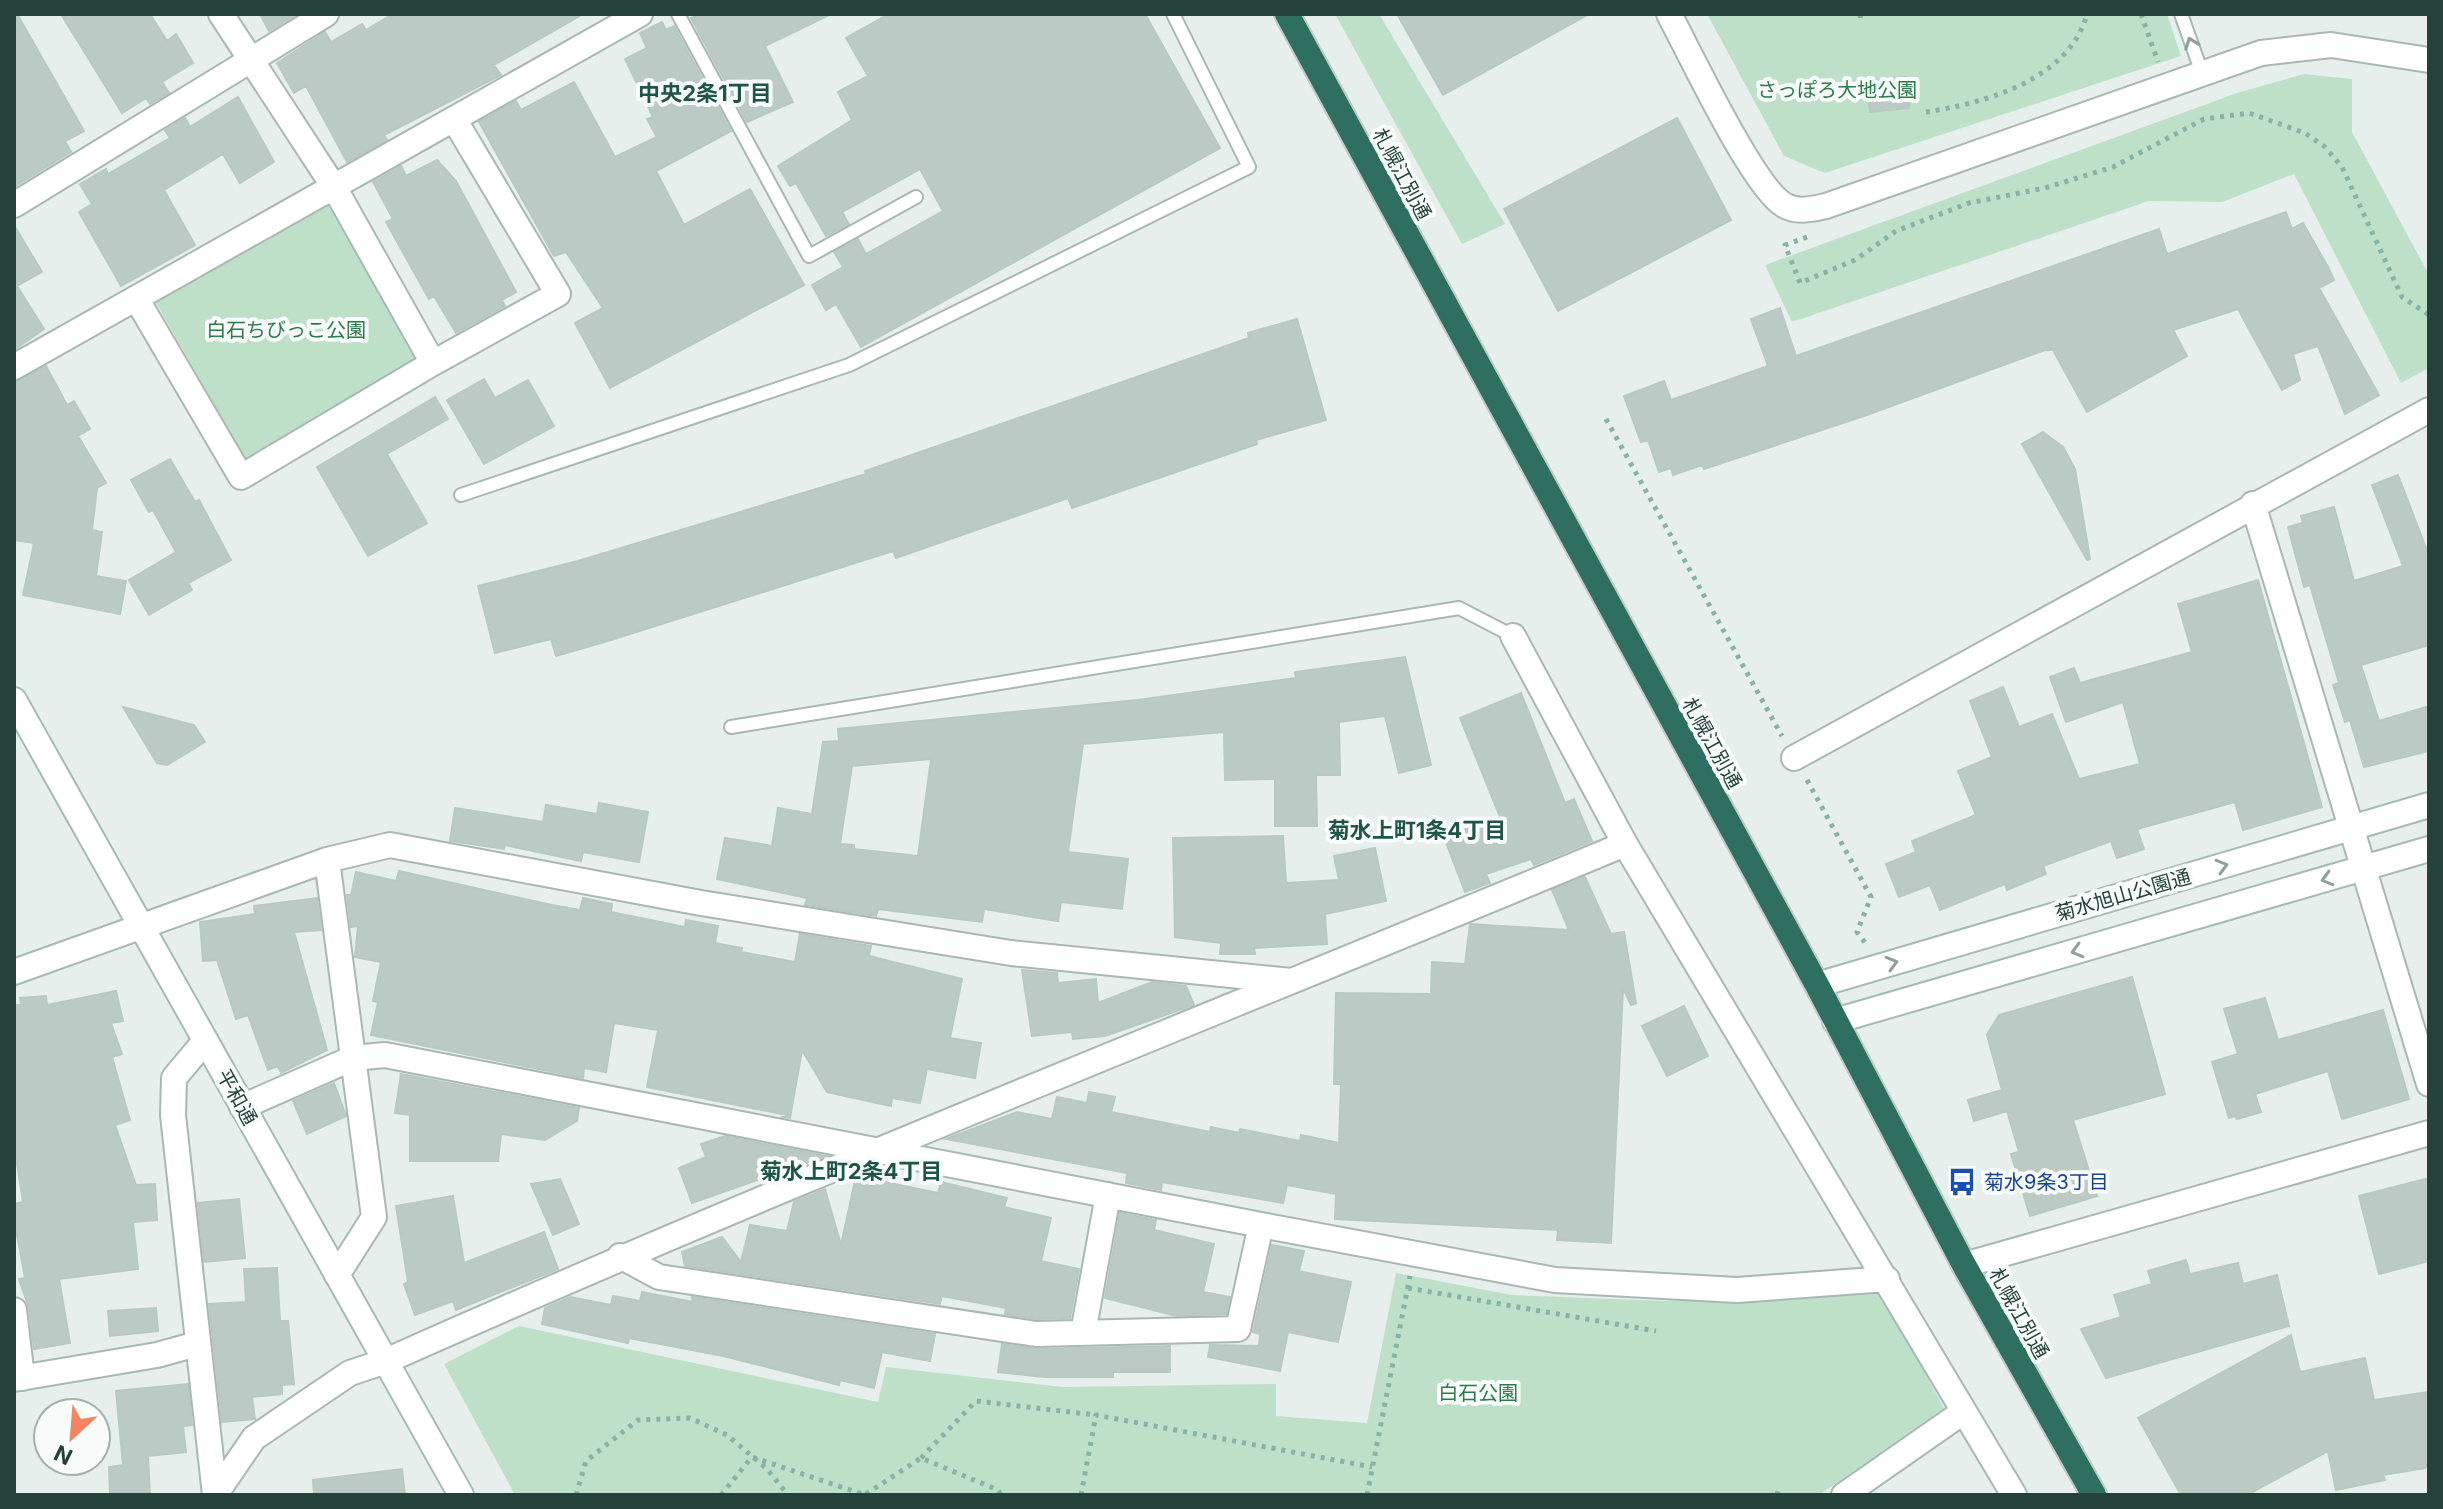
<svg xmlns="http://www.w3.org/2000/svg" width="2443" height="1509" viewBox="0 0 2443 1509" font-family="Inter,'Noto Sans JP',sans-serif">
<rect width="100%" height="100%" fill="#e6efeb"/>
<path fill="#bfe0c8" d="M1335,14H1379L1505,224L1462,244Z
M1707,14H2167L2181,56L1825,173L1784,156Z
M2304,74L2352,79V132L2429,275V368L2401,383L2294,174L2222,202L2149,201L1792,322L1765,265L2237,93Z
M327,203L416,360L245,458L155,301Z
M1396,1273L1512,1295L1663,1301L1881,1293L1944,1408L1819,1495H515L444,1364L519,1326L878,1402L886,1367L1063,1387L1276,1384V1416L1367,1423Z"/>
<path fill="#bbcac4" stroke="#b8c9c2" stroke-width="2" fill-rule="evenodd" d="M14,14H17L84,131L65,141L71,152L14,187Z
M61,14H150L167,41L176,34L193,63L162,82L169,93L150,104L146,98L122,113Z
M260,14H297L269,31Z
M393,14H583L494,65L501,75L384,135L387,140L347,162L306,86L294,93L277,63L325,32L331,42L362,24L366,30Z
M700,14H831L765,46L793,102L747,122L691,18Z
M889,14H1145L1220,148L861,347L836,304L826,310L812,285L843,267L834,252L858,239L866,254L943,211L920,169L842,212L849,224L826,236L796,183L790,186L778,166L852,120L838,92L868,76L846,38Z
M1397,14H1589L1443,95Z
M662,22L666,30L674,26L731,131L656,171L684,225L750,189L804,285L610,388L575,323L603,308L566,252L554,256L479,122L516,101L521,110L574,82L615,157L657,137L647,119L653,117L625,59L647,48L640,33Z
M1906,77L1909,108L1870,112L1866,81Z
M238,97L274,162L240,183L223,154L164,190L195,245L121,286L79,212L92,204L80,184L106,169L108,174L170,138L165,130L185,118L190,127Z
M1677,118L1731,220L1558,311L1504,209Z
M437,160L456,181L516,292L502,300L505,306L456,333L434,296L429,299L386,222L393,219L373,182L401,166L406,176Z
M2286,212L2292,229L2303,223L2328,267L2334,280L2319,288L2379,395L2345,414L2318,346L2293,354L2300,380L2282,390L2238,309L2173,330L2187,356L2087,412L2053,350H2045L1864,416L1704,469L1702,465L1673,475L1671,468L1659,472L1648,440L1641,442L1624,396L1664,381L1671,400L1768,366L1751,319L1780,308L1796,356L2159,229L2167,254Z
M14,225L42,272L17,286L44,329L14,350Z
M1297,319L1326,420L1256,440L1257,444L1072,508L1068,498L896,558L893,551L611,640L556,656L551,639L495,653L478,586L578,561L866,474L865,471L1249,338L1248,333Z
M46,366L67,405L74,401L90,429L78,436L106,483L97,488L92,530L102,532L96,576L126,581L120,614L23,595L34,543L14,540V382Z
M484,379L495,398L528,380L554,426L484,464L447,400Z
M435,397L448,419L387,454L427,523L368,556L317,467Z
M2043,432L2063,447L2075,469L2090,559L2087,560L2022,444Z
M170,459L195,502L199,500L231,560L188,583L192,590L149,615L129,580L176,552L153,510L149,512L131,480Z
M2398,475L2429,556V645L2361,665L2379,721L2429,706V751L2364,767L2350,720L2345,722L2333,685L2339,683L2310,585L2304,587L2288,527L2303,523L2301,516L2334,507L2354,581L2403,566L2372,485Z
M2258,580L2322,807L2243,830L2235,802L2137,829L2144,849L2117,858L2111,841L2043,866L2046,874L2007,890L2005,884L1940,910L1930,885L1899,897L1886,864L1916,852L1912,841L1976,815L1958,771L1992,757L1970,701L2003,687L2019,727L2052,714L2079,779L2140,764L2123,702L2066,722L2050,677L2074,668L2080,683L2192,652L2178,604Z
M1405,657L1431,765L1399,773L1385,716L1339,722L1340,775H1316L1317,826H1275V779L1225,780L1224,732L1083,744L1068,852L1128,859L1122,909L1061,902L1058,921L984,909L982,922L878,909L876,916L805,905L807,898L717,879L725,838L772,846L778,808L812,814L823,742L839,741L838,729L1138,700L1296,678L1295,672ZM931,759L918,856L854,849V845L840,844L852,766Z
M1521,693L1565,803L1574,799L1592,841L1534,865L1531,859L1486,874L1490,883L1465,892L1444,837L1500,817L1460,718Z
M123,707L194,725L205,742L167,765L157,763Z
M599,803L648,812L639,862L583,852L581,861L505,845L504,849L450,841L455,808L543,822L546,805L597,814Z
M1283,836L1286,883L1339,880L1334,856L1375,848L1386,901L1325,914L1327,944L1254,948L1255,954H1220L1221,943L1175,937L1173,838Z
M399,871L552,905L580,910L583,898L612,904L611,912L685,927L686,920L718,926L715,943L742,948L741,952L795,962L800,934L871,946L869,956L962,979L950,1038L981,1043L975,1078L927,1069L920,1103L892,1098L891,1106L827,1092L802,1050L790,1118L781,1117L787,1115L647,1087L658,1030L614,1023L606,1072L584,1068L583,1078L371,1035L378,1002L373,1001L381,962L355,957L358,926L351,927L347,895H351L356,872L396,881Z
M1585,877L1611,934L1624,932L1636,1003L1631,1005L1623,988L1611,1243L1557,1240L1558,1230L1335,1219L1336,1194L1287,1185L1283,1203L1162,1182L1161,1190L1126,1183L1127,1173L946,1139L1017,1112L1052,1119L1057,1097L1087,1103L1089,1092L1115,1097L1111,1112L1210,1132L1211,1127L1239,1133L1240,1129L1300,1141L1301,1135L1339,1143L1341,1084H1334L1336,993L1431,994L1432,962L1465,964L1470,924L1569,930L1552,890Z
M317,898L321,930L294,932L327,1050L281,1073L278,1066L268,1070L248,1015L236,1019L217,960L203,961L200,922L255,914L254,906Z
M1022,970L1057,973L1058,983L1096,979L1098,1003L1152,982L1186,986L1194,1005L1105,1036L1073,1039L1072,1032L1032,1036Z
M2132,977L2165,1094L2073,1120L2097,1196L2030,1216L2011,1154L2019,1152L2007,1111L1974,1121L1968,1100L2002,1090L1987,1035L1999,1015Z
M116,991L123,1021L111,1023L122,1054L112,1057L130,1120L115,1125L136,1185L155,1184L157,1220L133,1222L138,1269L59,1279L70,1343L34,1349L29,1308L19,1279L25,1278L14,1218V1204L23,1202L14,1144V1005H21L20,998L46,996L47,1005Z
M2265,998L2278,1040L2383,1010L2409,1099L2342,1119L2328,1071L2255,1094L2261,1112L2237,1119L2235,1116L2229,1118L2212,1062L2238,1054L2224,1009Z
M1684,1006L1708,1056L1667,1076L1642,1026Z
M401,1074L579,1108L577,1121L545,1140L501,1134L498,1161H410V1115L395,1113Z
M334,1083L346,1116L307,1134L293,1101Z
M725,1136L826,1156L692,1203L679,1168L706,1157L701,1144Z
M856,1176L938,1193L941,1182L1007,1198L1004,1207L1051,1218L1041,1261L1079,1269L1070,1318L1037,1319L1005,1314L1006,1308L942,1296L940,1304L685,1266L682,1252L722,1237L741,1262L750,1225L787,1231L794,1202L825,1189L841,1245Z
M2429,1178V1261L2379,1274L2359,1196Z
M560,1179L579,1224L553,1235L531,1184Z
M453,1196L464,1263L544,1232L558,1269L456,1310L453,1301L415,1315L404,1284L408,1282L396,1206Z
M239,1199L245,1258L204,1262L198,1203Z
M1120,1213L1156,1220L1154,1230L1214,1244L1203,1292L1230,1297L1226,1314L1177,1316L1105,1298Z
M1272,1245L1304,1251L1299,1271L1351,1282L1338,1342L1288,1332L1280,1371L1208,1357L1210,1345L1259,1346L1260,1334L1253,1332Z
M2186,1260L2190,1274L2238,1263L2243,1284L2277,1275L2289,1326L2106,1378L2081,1329L2121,1317L2114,1295L2152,1284L2148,1271Z
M277,1268L280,1321H288L294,1384L282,1385V1394L252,1397L255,1419L222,1422L209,1304L246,1302L244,1269Z
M642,1292L693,1302L692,1297L935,1334L930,1361L882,1352L874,1388L840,1380L839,1385L723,1356L629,1338L628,1343L542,1324L545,1308L570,1297L611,1305L613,1296L640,1301Z
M156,1308L158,1331L110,1336L108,1311Z
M2291,1335L2300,1372L2365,1358L2374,1400L2429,1392V1464L2425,1468L2383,1475L2385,1480L2336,1490L2328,1451L2247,1495H2181L2138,1418Z
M1002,1344L1036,1349L1170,1346V1372H1113V1377H1044L998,1372Z
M188,1384L192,1425L183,1426L186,1452L148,1456L150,1495H110L109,1467L123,1465L116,1391Z
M402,1469L405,1495H314L313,1480Z"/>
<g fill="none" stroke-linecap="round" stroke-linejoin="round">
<defs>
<path id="lane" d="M678,14L809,256L916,197
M2181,14L2202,73
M461,495L849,365L1249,167L1173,14
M731,727L1459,608L1513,636"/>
<path id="street" d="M1669,14C1690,53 1753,187 1784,205C1797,213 1812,209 1826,206L2261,53L2331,45L2429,60
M14,205L326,14
M136,298L241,477L433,363L334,187L221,14
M433,363L558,294L454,119
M14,367L640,14
M2253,504L2429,1084
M1513,636L1625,844L2014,1495
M1794,758L2429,410
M327,860L374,1217L337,1275
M14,972L327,860L390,845L701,903L1011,953L1291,981
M205,1041L174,1078L173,1115L215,1495
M242,1107L353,1058L385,1055L1261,1225
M620,1256L659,1277L1036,1334L1238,1329L1261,1225L1555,1280L1737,1290L1887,1279
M1964,1265L2429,1133
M14,1310L22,1378
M1083,1333L1108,1195
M14,1379L157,1355L197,1344
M215,1495L254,1438L350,1373L386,1361C794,1179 1212,1016 1625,844
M1844,1495L1963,1412"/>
<path id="secondary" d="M14,700L461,1495
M1817,985L2429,805
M1835,1021L2429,849"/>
<path id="highway" d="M1287,14L1817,985L1964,1265L2094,1495"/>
</defs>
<use href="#lane" stroke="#a8b8b2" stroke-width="16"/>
<use href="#street" stroke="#a8b8b2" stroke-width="28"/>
<use href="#secondary" stroke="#a4bbb3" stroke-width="28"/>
<use href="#highway" stroke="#c2cac8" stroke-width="28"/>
<path stroke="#86b3a5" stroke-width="5" stroke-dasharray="4 6" stroke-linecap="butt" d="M1860,14L1861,22
M2141,14L2158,62
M1926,112C1985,103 2069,80 2087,14
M1807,237L1785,245L1800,283L1855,260L1896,231L1969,203L2045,188L2113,167L2204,119L2249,113L2305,133L2325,147L2342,167L2402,297L2429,315
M1606,419L1782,736
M1807,780L1871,897L1857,932L1866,944
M1408,1288L1656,1331
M921,1458L976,1401L1096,1415
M866,1494L921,1458L998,1490L1001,1495
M576,1495L586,1461L638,1420L690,1418L727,1435L767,1469L788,1495
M721,1495L752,1457L865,1495
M1081,1495L1096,1415L1372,1467
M1367,1495L1410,1276
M1777,1495L1779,1487"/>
<use href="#lane" stroke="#fff" stroke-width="12"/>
<use href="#street" stroke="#fff" stroke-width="24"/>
<use href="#secondary" stroke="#fff" stroke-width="24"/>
<use href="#highway" stroke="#2f6f62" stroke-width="24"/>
</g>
<defs><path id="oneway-chevron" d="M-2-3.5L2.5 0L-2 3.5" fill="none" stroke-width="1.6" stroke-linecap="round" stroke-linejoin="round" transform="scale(2)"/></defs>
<g stroke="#92a09c">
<use href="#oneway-chevron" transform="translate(2191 43) rotate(-110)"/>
<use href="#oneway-chevron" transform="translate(2222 866) rotate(-16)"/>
<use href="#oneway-chevron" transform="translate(2327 879) rotate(164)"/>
<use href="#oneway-chevron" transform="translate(2077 951) rotate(164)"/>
<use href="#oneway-chevron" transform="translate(1892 963) rotate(-16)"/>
</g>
<defs>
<symbol id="bus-bare" viewBox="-9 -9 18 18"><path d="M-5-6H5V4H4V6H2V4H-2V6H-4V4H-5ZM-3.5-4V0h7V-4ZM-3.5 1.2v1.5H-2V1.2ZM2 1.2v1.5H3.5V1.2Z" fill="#1a4fb4" stroke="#f7fbf9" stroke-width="2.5" paint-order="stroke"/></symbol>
</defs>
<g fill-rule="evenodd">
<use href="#bus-bare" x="1942" y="1162" width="40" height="40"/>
</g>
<g text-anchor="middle" stroke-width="8" stroke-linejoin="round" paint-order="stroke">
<g font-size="20" fill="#2d7a4b" stroke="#f7fbf9">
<text x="1837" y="97">さっぽろ大地公園</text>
<text x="286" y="337">白石ちびっこ公園</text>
<text x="1478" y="1400">白石公園</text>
</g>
<g font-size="20" fill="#24423a" stroke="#f7fbf9">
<text transform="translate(1402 174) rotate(62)" y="7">札幌江別通</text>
<text transform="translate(1712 743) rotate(61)" y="7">札幌江別通</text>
<text transform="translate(2123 895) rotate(-16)" y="7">菊水旭山公園通</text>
<text transform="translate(237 1097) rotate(61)" y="7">平和通</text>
<text transform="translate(2019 1313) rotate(61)" y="7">札幌江別通</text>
</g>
<g font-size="20" fill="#164399" stroke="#f7fbf9" text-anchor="start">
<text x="1984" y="1189">菊水9条3丁目</text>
</g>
<g font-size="22" font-weight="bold" fill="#1f5548" stroke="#f7fbf9">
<text x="705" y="101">中央2条1丁目</text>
<text x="1417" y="838">菊水上町1条4丁目</text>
<text x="851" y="1179">菊水上町2条4丁目</text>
</g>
</g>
<rect width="2443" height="1509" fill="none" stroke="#24423a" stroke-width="32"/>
<g transform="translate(72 1437) rotate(206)"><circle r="38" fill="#f7fbf9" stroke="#a3b1ad" stroke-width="2"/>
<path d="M0-6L14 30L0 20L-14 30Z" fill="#f4845f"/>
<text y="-12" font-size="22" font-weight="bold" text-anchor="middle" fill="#24423a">N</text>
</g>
</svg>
